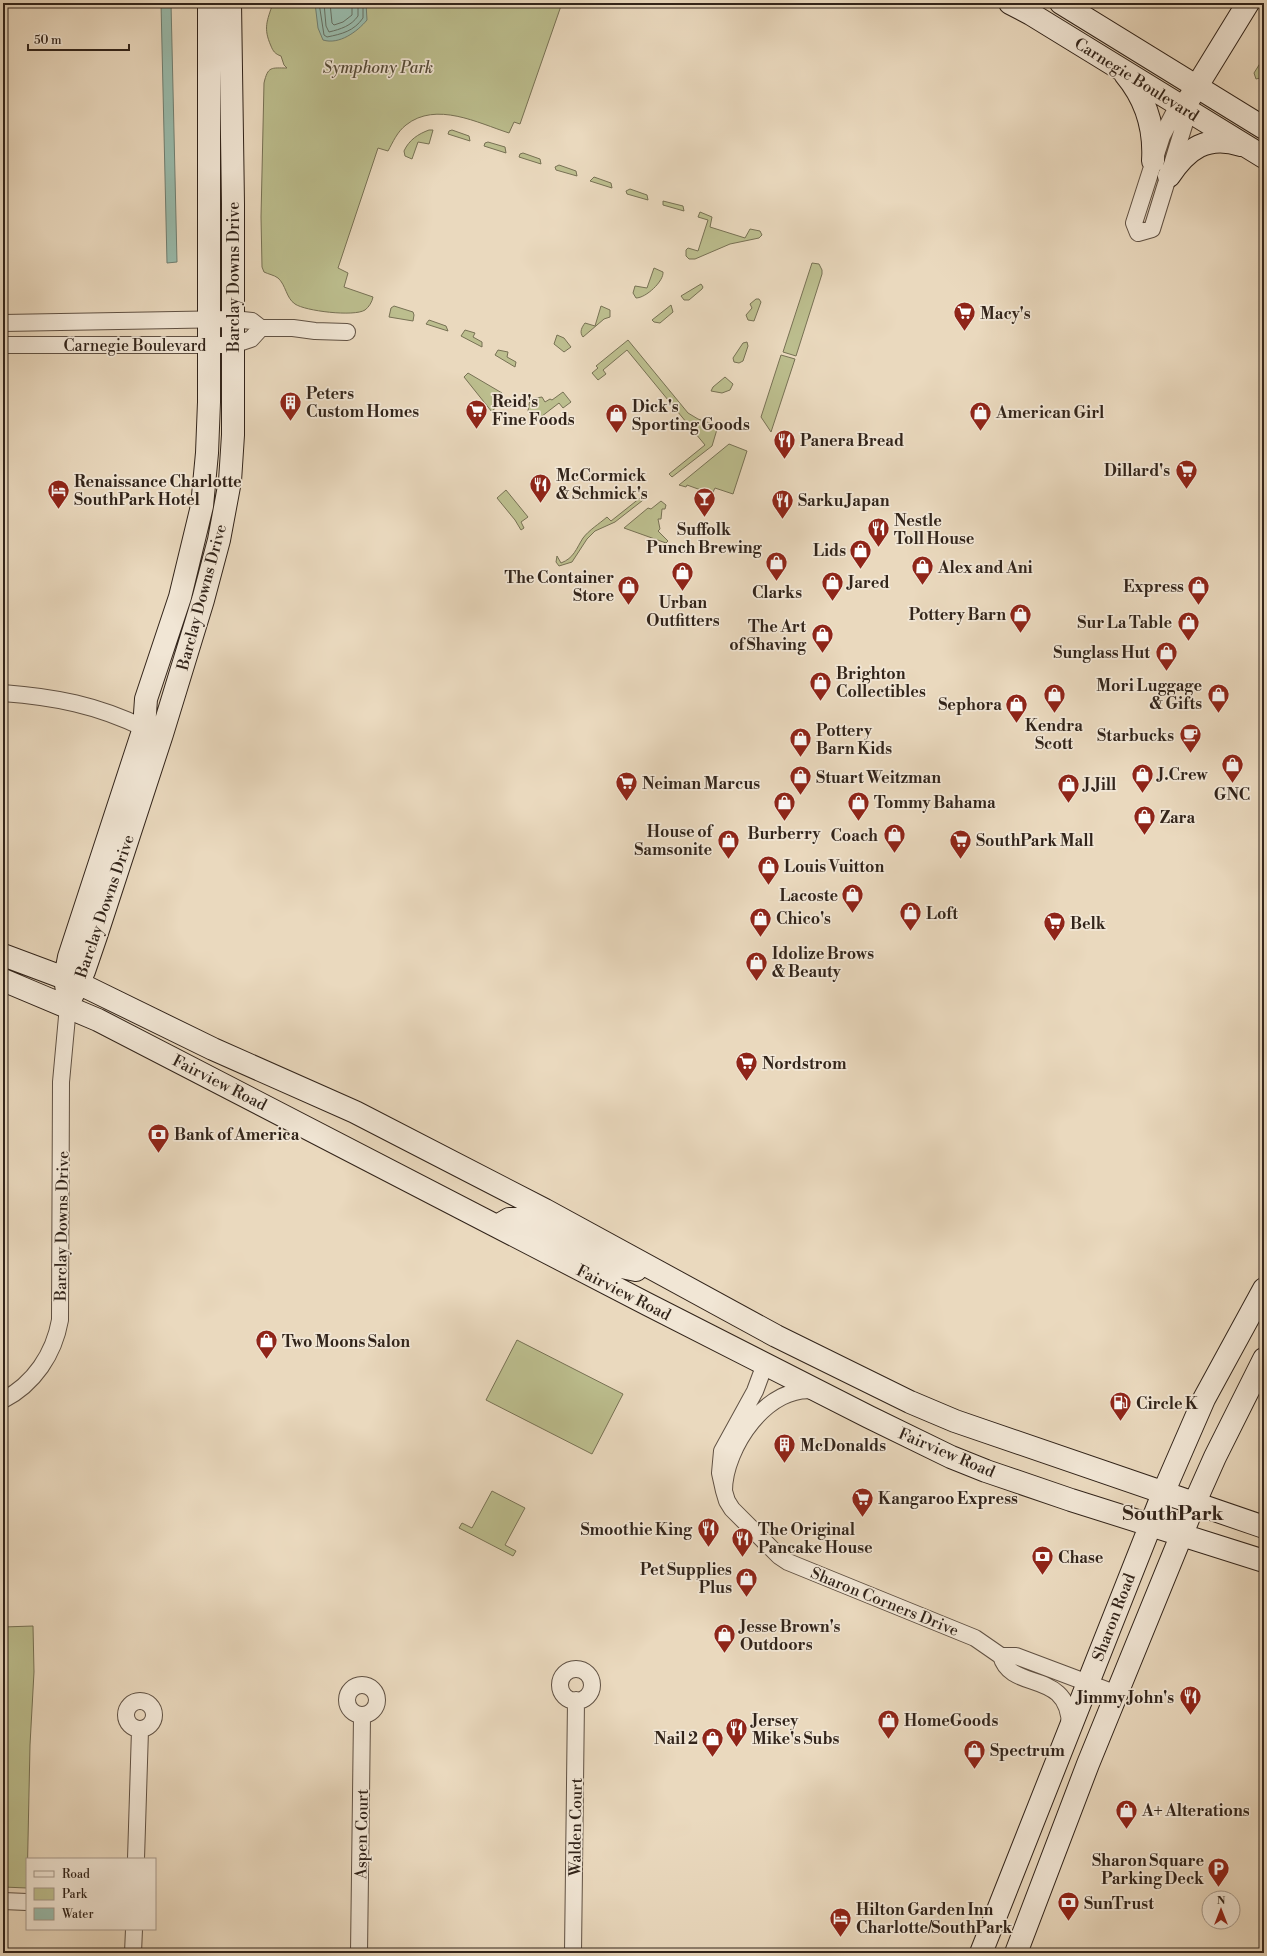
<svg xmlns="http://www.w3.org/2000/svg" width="1267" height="1956" viewBox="0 0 1267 1956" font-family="'Libre Bodoni',serif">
<rect width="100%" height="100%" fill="#ead9be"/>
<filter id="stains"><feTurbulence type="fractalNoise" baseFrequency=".005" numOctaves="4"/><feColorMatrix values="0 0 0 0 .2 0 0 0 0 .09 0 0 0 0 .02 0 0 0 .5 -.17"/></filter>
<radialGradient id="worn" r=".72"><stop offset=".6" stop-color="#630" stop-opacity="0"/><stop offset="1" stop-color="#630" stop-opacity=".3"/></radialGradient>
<path fill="#bcbe8e" stroke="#777154" d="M273,3H562L520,124L514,122L509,133C478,123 436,101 406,125C397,132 393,142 388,151L378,148L338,268L348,273L344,287L373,297C372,302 369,307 365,310C354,317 305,311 295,304C286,298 286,285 278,278C274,275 268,274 264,272L262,267L261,217L264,83C268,66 271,68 287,68L284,65L281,56C275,54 273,51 271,46C263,28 267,21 273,3Z
M1264,57V77L1256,79L1254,73Z
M429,130H433L429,144L418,142L412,159L405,156L404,151C409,140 418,134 429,130Z
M452,130L469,136L470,141L448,134L449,131Z
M488,142L505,147L506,153L484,146L485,143Z
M523,153L540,159L541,164L519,157L520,154Z
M559,165L576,171L577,176L556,170L555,167Z
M594,177L611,183L612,188L590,181Z
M630,189L647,195L648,200L627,194L626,191Z
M663,201L683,206L684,211L663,205Z
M700,212L712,217L710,227L745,238L750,229L760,231L762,235L759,238L730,244L695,259H689L686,256V250L688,248L698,251L708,220L698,217Z
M812,263L819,264L822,270V274L796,356L783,352Z
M654,268L663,272C664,281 646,298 636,298L633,293L635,286L647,288Z
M701,284L703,287L702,289L689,300H684L681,296Z
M756,299H759L761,302L754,321L748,320L746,315L752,308L750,304Z
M671,305L673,312L660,323L654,322L652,320Z
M394,306L413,312L414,315L413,321L389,317L391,308Z
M601,306L610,310V317L604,319L583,337C579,332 582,327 585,323L595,326Z
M429,320L446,326L448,331L426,324Z
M465,330L475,333L473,337L482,342V347L461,336Z
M557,335L564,338L571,347L564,352L554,344Z
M628,340L688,413L698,419L718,426L712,446L672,477L669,474L705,445L627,350L603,370L606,374L598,380L592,373L598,368L596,366Z
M747,342L748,346L743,361L739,363L734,362L733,358L743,343Z
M498,350L508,352L507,357L516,362L515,367L495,355Z
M781,355L795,359L771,432L761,417Z
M468,373L502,393L500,401L492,412L464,377Z
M725,377L733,384L730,390L722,393L711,391L713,387Z
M563,392L571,402L563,408L559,403L533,423L528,411L530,399L542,397L545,402L550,399L552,400Z
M729,444L747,451L733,494L715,488L712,494L687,485L686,487L679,485Z
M506,490L528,517L521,522L524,528L521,530L515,520L497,498Z
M645,494L647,497L615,522L595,531L587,539L572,562L559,566L556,562L557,556L561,563C574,558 576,549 583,538C589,530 599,524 607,517L611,521Z
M661,501L666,505L665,509H662L661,519H658L660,529L658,531L668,541L666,543L624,528L648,508L651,509Z
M517,1340L623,1394L592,1454L486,1400Z
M492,1491L525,1508L505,1545L516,1551L513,1556L459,1528L462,1523L472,1528Z
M33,1626L34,1672L30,1745L27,1888L3,1887V1627Z"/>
<path fill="#99bbac" stroke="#707f72" d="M161,3H171L177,262L167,263Z
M315,3H366L367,20C357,32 339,45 323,40L318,28Z"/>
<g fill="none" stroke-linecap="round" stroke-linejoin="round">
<path stroke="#667063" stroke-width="1" d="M319,3L324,35L327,37C342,34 354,31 363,18V3
M324,3L326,26L329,32C341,29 351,26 358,16V3
M330,3L332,23L334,25L343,22L352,15V3"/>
<defs>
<path id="street" d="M1184,107L1186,119L1152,229L1138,233L1134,223L1162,136L1174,113Z
M3,323L233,319L252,321L261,328H293L315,331L347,332
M3,345H233L251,339L261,328
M3,693C55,697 97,705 144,728
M765,1364L755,1391L722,1451L720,1473L724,1491C724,1448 768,1382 817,1391
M3,1400C34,1384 54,1354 60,1320L61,1082L68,1006
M724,1491L727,1501L732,1509L779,1556L788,1562L975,1638L1001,1656
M560 1685a16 16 0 1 1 32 0a16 16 0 1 1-32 0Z
M347 1700a15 15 0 1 1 30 0a15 15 0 1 1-30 0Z
M126 1715a14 14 0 1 1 28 0a14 14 0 1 1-28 0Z
M1070,1726C1069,1668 1011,1693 1001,1656H1016L1117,1694
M136,1859L140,1730
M3,1901L27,1902
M133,1953L134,1929
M359,1953L362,1716
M573,1953L576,1700"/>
<path id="secondary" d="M1010,3L1031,14L1264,157
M1061,3L1264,128
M1125,74C1146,99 1155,129 1153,161
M1189,99L1248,3
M1169,176C1187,149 1207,134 1241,145
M3,955L78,983L213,1049L355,1112L545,1210L776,1336L910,1402L955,1421L1264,1527
M3,980L98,1020L647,1304L869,1417L951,1457L986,1471L1071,1500L1264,1561
M67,991L65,978L69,957L144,728L146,699L180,597L202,506L207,453L209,402V3
M72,996L84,971L96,936L162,734L203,600L219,540L230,481L233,435V204L230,3
M497,1226L509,1219H522L586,1252L622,1267L636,1270
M981,1953L1164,1491L1204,1399L1264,1289
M1016,1953L1088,1764L1195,1502L1215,1457L1264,1359"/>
</defs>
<use href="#street" stroke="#605143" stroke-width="18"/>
<use href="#secondary" stroke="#32241a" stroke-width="24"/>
<use href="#street" stroke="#f1e6d5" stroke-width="16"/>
<use href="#secondary" stroke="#f1e6d5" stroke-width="22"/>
</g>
<defs>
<symbol id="supermarket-pin" viewBox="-11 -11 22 30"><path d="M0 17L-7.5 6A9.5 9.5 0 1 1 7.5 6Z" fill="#8f2418" stroke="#f1e6d5"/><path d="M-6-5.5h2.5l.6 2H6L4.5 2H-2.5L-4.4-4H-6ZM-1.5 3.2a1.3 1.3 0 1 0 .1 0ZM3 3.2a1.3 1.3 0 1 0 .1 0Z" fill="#fff"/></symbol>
<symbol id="building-pin" viewBox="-11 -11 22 30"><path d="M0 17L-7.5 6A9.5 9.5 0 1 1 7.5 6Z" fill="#8f2418" stroke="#f1e6d5"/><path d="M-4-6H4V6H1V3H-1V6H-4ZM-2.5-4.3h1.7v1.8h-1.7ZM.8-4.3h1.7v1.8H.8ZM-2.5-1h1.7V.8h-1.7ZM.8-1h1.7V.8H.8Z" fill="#fff"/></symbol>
<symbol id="shop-pin" viewBox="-11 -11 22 30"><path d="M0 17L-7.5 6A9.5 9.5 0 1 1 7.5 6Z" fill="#8f2418" stroke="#f1e6d5"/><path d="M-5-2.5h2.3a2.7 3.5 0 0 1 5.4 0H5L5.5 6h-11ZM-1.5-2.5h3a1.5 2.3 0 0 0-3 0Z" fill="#fff"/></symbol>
<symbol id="restaurant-pin" viewBox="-11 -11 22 30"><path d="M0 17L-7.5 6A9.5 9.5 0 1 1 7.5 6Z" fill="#8f2418" stroke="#f1e6d5"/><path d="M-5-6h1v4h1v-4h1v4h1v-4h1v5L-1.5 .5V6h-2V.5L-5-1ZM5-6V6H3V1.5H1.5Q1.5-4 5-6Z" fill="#fff"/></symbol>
<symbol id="hotel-pin" viewBox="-11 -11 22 30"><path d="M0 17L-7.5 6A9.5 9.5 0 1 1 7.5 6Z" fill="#8f2418" stroke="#f1e6d5"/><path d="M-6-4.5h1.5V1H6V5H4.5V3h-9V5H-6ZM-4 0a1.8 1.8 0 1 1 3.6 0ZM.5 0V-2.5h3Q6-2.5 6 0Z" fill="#fff"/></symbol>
<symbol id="bar-pin" viewBox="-11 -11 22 30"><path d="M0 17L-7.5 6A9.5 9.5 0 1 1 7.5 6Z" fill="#8f2418" stroke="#f1e6d5"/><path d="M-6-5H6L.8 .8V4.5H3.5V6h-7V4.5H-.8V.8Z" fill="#fff"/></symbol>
<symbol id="cafe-pin" viewBox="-11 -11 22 30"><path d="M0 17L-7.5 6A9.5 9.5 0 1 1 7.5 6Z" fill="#8f2418" stroke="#f1e6d5"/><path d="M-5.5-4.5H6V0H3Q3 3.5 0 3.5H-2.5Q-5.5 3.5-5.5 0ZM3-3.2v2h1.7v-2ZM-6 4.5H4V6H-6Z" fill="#fff"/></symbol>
<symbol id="bank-pin" viewBox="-11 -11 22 30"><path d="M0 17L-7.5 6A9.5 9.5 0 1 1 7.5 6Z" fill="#8f2418" stroke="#f1e6d5"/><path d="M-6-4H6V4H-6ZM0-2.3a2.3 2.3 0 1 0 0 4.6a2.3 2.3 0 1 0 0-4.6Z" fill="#fff"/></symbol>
<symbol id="fuel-pin" viewBox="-11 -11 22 30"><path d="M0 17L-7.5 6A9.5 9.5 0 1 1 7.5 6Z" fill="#8f2418" stroke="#f1e6d5"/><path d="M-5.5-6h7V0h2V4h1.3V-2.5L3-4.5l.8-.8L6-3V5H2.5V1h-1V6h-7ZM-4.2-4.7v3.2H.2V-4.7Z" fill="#fff"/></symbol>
<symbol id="parking-pin" viewBox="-11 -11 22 30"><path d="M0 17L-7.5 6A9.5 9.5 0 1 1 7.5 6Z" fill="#8f2418" stroke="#f1e6d5"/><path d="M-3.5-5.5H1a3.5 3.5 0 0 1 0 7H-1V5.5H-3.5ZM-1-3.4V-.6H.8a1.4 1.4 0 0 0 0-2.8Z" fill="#fff"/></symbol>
</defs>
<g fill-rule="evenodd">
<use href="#supermarket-pin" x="952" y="300" width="25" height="34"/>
<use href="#building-pin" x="278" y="390" width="25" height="34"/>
<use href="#supermarket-pin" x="464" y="398" width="25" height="34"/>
<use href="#shop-pin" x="968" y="400" width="25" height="34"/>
<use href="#shop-pin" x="604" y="402" width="25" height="34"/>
<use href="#restaurant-pin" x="772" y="428" width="25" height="34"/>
<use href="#supermarket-pin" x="1174" y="458" width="25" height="34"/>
<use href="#restaurant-pin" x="528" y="472" width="25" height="34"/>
<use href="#hotel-pin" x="46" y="478" width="25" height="34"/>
<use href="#bar-pin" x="692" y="486" width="25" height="34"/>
<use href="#restaurant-pin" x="770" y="488" width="25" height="34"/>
<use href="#restaurant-pin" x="866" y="516" width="25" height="34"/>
<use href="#shop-pin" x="848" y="538" width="25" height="34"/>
<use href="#shop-pin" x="764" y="550" width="25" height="34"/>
<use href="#shop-pin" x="910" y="554" width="25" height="34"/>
<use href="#shop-pin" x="670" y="560" width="25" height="34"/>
<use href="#shop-pin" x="820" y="570" width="25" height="34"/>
<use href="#shop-pin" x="616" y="574" width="25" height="34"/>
<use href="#shop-pin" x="1186" y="574" width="25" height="34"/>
<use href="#shop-pin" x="1008" y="602" width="25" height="34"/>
<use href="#shop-pin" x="1176" y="610" width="25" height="34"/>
<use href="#shop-pin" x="810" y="622" width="25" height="34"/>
<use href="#shop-pin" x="1154" y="640" width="25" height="34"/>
<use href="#shop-pin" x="808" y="670" width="25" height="34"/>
<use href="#shop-pin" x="1206" y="682" width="25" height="34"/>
<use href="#shop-pin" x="1042" y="682" width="25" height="34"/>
<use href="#shop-pin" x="1004" y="692" width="25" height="34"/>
<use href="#cafe-pin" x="1178" y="722" width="25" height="34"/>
<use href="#shop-pin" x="788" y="726" width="25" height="34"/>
<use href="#shop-pin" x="1220" y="752" width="25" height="34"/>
<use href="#shop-pin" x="1130" y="762" width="25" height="34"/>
<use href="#shop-pin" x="788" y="764" width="25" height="34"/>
<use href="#supermarket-pin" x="614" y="770" width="25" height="34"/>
<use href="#shop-pin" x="1056" y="772" width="25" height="34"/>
<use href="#shop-pin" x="846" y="790" width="25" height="34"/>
<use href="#shop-pin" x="772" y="790" width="25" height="34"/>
<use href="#shop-pin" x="1132" y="804" width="25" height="34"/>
<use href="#shop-pin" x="882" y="822" width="25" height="34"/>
<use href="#shop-pin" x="716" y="828" width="25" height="34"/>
<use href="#supermarket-pin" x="948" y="828" width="25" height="34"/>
<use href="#shop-pin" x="756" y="854" width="25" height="34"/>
<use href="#shop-pin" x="840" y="882" width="25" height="34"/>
<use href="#shop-pin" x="898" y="900" width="25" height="34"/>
<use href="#shop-pin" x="748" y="906" width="25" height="34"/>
<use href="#supermarket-pin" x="1042" y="910" width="25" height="34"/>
<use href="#shop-pin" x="744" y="950" width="25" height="34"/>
<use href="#supermarket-pin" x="734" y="1050" width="25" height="34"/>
<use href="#bank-pin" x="146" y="1122" width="25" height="34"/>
<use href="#shop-pin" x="254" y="1328" width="25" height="34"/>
<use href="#fuel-pin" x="1108" y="1390" width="25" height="34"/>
<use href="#building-pin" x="772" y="1432" width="25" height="34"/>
<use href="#supermarket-pin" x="850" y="1486" width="25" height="34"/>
<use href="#restaurant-pin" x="696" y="1516" width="25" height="34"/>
<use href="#restaurant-pin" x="730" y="1526" width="25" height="34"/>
<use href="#bank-pin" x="1030" y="1544" width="25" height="34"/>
<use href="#shop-pin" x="734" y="1566" width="25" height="34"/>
<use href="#shop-pin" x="712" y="1622" width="25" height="34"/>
<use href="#restaurant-pin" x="1178" y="1684" width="25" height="34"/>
<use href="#shop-pin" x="876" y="1708" width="25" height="34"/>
<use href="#restaurant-pin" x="724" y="1716" width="25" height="34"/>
<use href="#shop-pin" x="700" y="1726" width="25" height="34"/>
<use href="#shop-pin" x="962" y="1738" width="25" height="34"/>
<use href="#shop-pin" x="1114" y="1798" width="25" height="34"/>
<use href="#parking-pin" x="1206" y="1856" width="25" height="34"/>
<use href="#bank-pin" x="1056" y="1890" width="25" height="34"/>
<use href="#hotel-pin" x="828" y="1906" width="25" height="34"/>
</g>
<g text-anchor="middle" stroke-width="3.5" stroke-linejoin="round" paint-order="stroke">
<g font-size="16" font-style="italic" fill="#544a37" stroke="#f1e6d5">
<text x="378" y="73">Symphony Park</text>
</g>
<g font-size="16" fill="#32241a" stroke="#f1e6d5">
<text transform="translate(1137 79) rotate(32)" y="6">Carnegie Boulevard</text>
<text transform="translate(233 277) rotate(-90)" y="6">Barclay Downs Drive</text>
<text x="135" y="351">Carnegie Boulevard</text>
<text transform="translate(201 597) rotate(-75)" y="6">Barclay Downs Drive</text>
<text transform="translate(104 906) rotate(-71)" y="6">Barclay Downs Drive</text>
<text transform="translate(220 1082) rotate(27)" y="6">Fairview Road</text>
<text transform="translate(61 1226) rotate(-89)" y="6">Barclay Downs Drive</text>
<text transform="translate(624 1292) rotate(27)" y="6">Fairview Road</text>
<text transform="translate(947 1452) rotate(23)" y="6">Fairview Road</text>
<text transform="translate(885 1601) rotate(22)" y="6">Sharon Corners Drive</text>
<text transform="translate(1113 1617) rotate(-69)" y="6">Sharon Road</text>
<text transform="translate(575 1827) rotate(-89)" y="6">Walden Court</text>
<text transform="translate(361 1834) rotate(-89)" y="6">Aspen Court</text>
</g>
<g font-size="16" font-weight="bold" fill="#32241a" stroke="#f1e6d5" text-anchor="start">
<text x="980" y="319">Macy's</text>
<text x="306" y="399">Peters<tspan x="306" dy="18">Custom Homes</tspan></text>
<text x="492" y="407">Reid's<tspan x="492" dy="18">Fine Foods</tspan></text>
<text x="632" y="412">Dick's<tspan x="632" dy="18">Sporting Goods</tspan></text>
<text x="996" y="418">American Girl</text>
<text x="800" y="446">Panera Bread</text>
<text x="1170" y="476" text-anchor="end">Dillard's</text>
<text x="556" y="481">McCormick<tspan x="556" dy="18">&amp; Schmick's</tspan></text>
<text x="74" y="487">Renaissance Charlotte<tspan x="74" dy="18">SouthPark Hotel</tspan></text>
<text x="798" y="506">Sarku Japan</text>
<text x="894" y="526">Nestle<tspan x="894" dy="18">Toll House</tspan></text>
<text x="704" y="535" text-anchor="middle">Suffolk<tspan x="704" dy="18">Punch Brewing</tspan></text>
<text x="846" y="556" text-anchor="end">Lids</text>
<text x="938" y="573">Alex and Ani</text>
<text x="614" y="583" text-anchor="end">The Container<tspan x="614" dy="18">Store</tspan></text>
<text x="848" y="588">Jared</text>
<text x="1184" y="592" text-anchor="end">Express</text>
<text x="777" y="598" text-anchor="middle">Clarks</text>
<text x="683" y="608" text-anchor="middle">Urban<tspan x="683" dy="18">Outfitters</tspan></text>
<text x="1006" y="620" text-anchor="end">Pottery Barn</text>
<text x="1172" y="628" text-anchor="end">Sur La Table</text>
<text x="806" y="632" text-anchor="end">The Art<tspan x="806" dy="18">of Shaving</tspan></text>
<text x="1150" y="658" text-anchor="end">Sunglass Hut</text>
<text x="836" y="679">Brighton<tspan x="836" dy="18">Collectibles</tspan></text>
<text x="1202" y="691" text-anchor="end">Mori Luggage<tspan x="1202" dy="18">&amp; Gifts</tspan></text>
<text x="1002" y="710" text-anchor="end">Sephora</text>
<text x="1054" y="731" text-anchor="middle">Kendra<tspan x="1054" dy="18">Scott</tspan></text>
<text x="816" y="736">Pottery<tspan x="816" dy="18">Barn Kids</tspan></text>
<text x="1174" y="741" text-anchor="end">Starbucks</text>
<text x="1158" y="780">J.Crew</text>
<text x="816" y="783">Stuart Weitzman</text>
<text x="642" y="789">Neiman Marcus</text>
<text x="1084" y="790">J.Jill</text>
<text x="1232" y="800" text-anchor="middle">GNC</text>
<text x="874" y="808">Tommy Bahama</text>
<text x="1160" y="823">Zara</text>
<text x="712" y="837" text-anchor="end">House of<tspan x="712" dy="18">Samsonite</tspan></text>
<text x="784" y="839" text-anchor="middle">Burberry</text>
<text x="878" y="841" text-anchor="end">Coach</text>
<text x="976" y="846">SouthPark Mall</text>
<text x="784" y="872">Louis Vuitton</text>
<text x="838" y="901" text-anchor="end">Lacoste</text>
<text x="926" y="919">Loft</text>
<text x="776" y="924">Chico's</text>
<text x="1070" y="929">Belk</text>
<text x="772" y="959">Idolize Brows<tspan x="772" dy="18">&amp; Beauty</tspan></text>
<text x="762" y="1069">Nordstrom</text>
<text x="174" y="1140">Bank of America</text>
<text x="282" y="1347">Two Moons Salon</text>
<text x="1136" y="1409">Circle K</text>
<text x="800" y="1451">McDonalds</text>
<text x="878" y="1504">Kangaroo Express</text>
<text x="692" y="1535" text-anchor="end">Smoothie King</text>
<text x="758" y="1535">The Original<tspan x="758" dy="18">Pancake House</tspan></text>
<text x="1058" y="1563">Chase</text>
<text x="732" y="1575" text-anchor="end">Pet Supplies<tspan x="732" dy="18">Plus</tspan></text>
<text x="740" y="1632">Jesse Brown's<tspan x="740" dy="18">Outdoors</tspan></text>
<text x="1174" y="1703" text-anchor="end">Jimmy John's</text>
<text x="752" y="1726">Jersey<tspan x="752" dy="18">Mike's Subs</tspan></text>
<text x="904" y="1726">HomeGoods</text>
<text x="698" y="1744" text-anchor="end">Nail 2</text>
<text x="990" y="1756">Spectrum</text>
<text x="1142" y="1816">A+ Alterations</text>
<text x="1204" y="1866" text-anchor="end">Sharon Square<tspan x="1204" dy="18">Parking Deck</tspan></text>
<text x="1084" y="1909">SunTrust</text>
<text x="856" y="1915">Hilton Garden Inn<tspan x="856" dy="18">Charlotte/SouthPark</tspan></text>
</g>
<g font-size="20" font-weight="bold" fill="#32241a" stroke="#f1e6d5">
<text x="1173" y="1520">SouthPark</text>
</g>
</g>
<rect width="1267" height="1956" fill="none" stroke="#ead9be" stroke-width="16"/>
<rect x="4" y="4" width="1259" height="1948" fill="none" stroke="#32241a" stroke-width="2"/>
<rect x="8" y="8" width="1251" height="1940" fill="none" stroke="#32241a"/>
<rect x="26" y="1858" width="130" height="72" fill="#f1e6d5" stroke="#a5988a"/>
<rect x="34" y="1871" width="20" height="6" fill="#f1e6d5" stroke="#a5988a"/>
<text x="62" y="1878" font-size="12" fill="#32241a">Road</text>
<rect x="34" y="1888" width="20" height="12" fill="#bcbe8e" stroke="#a5988a"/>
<text x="62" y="1898" font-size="12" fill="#32241a">Park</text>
<rect x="34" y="1908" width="20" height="12" fill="#99bbac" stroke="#a5988a"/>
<text x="62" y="1918" font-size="12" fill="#32241a">Water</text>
<g transform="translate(1221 1910)"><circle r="19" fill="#f1e6d5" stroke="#a5988a"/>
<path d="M0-3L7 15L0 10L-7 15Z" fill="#8f2418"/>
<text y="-6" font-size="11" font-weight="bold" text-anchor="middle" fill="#32241a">N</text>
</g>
<path d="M28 44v6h101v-6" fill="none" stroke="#32241a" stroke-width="2"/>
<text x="34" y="44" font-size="12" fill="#32241a" stroke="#f1e6d5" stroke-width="3" paint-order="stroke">50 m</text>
<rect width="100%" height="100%" filter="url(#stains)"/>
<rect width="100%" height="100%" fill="url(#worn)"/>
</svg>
